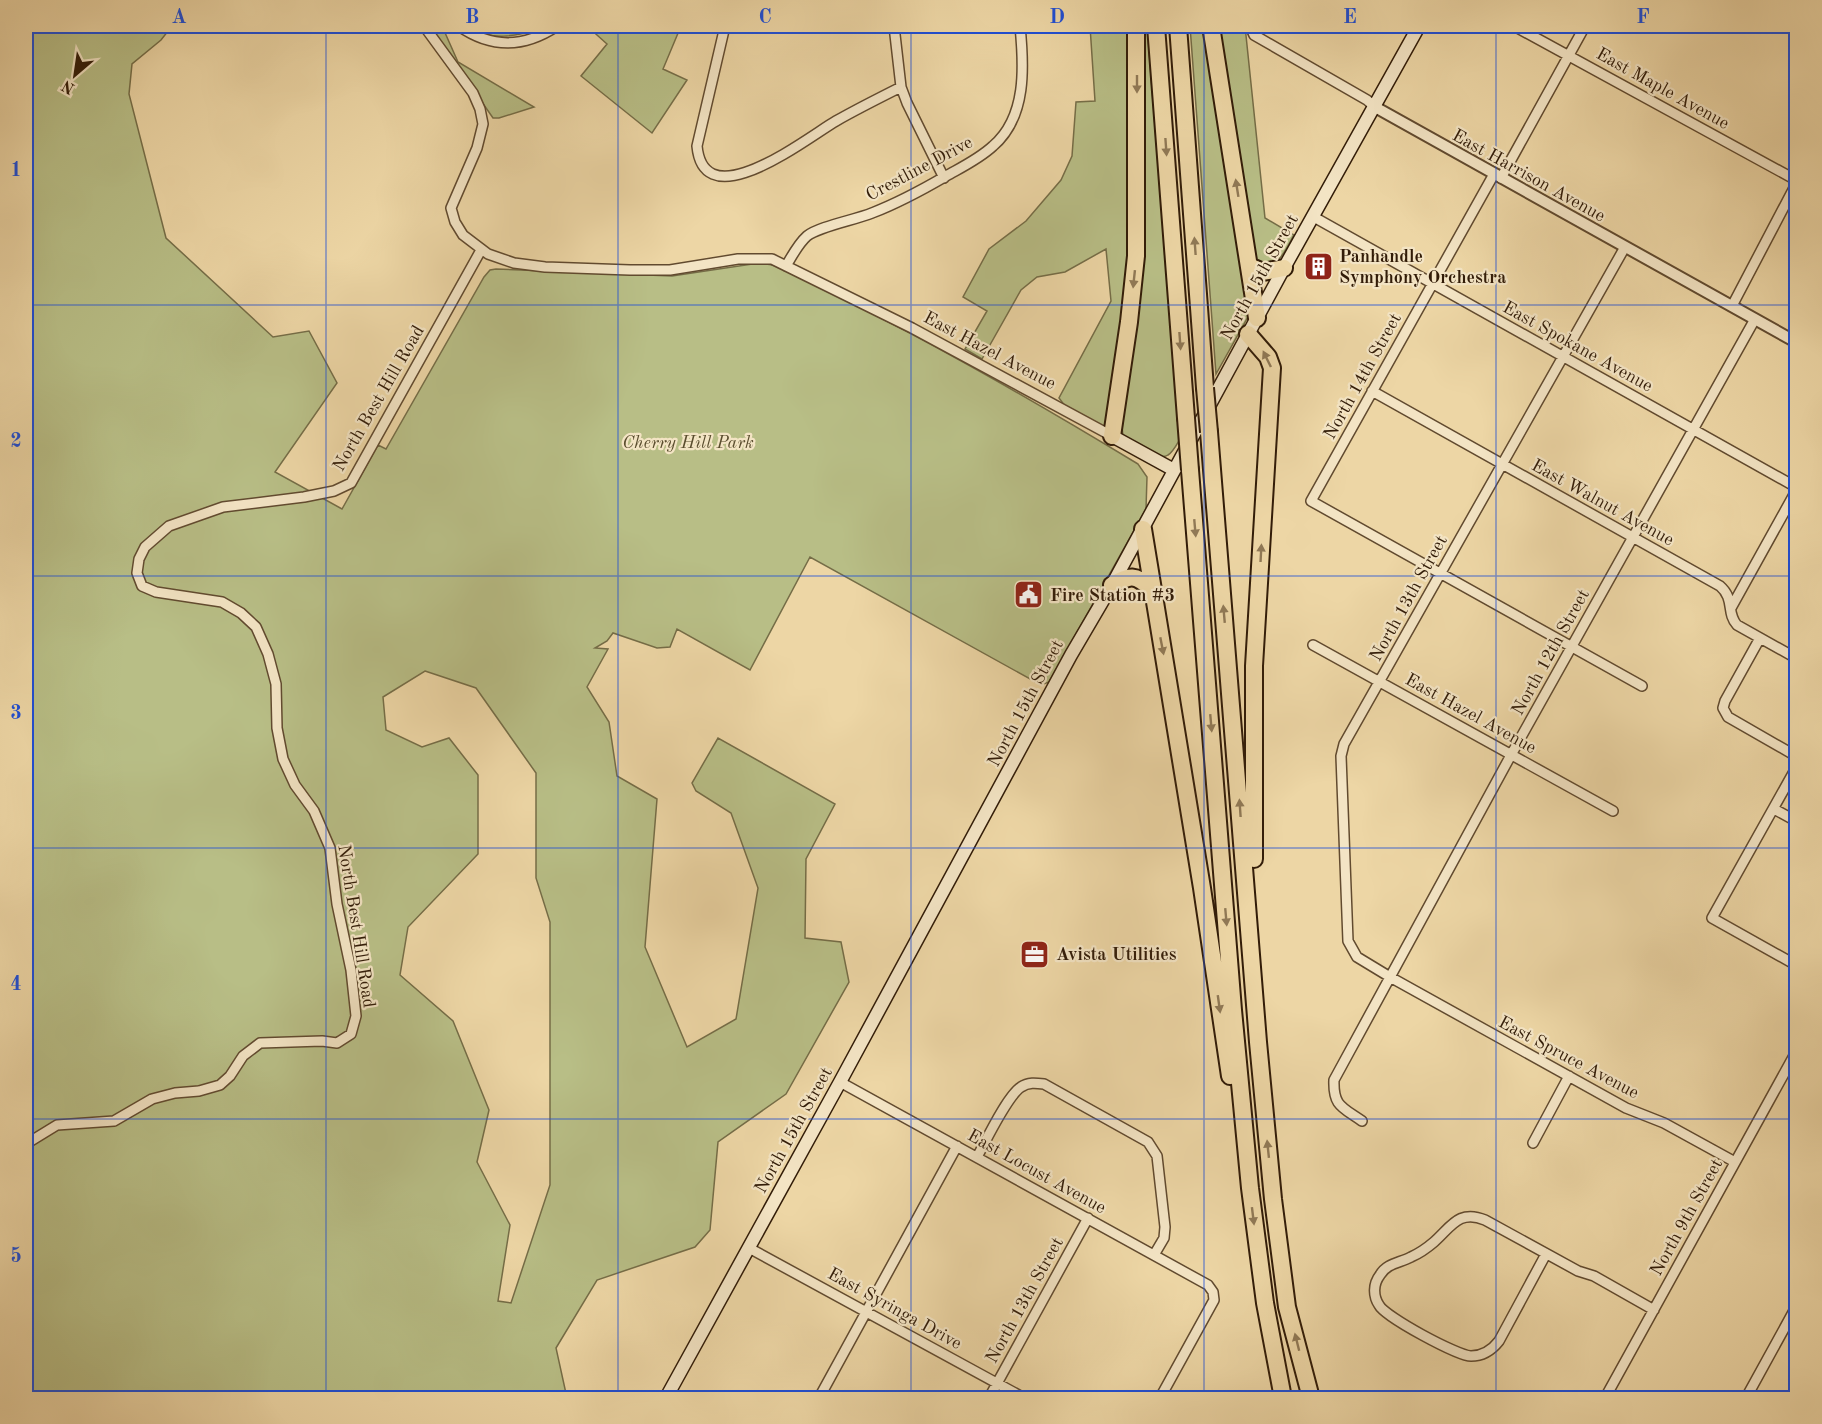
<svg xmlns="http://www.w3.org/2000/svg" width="1822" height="1424" viewBox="0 0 1822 1424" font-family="'Old Standard TT',serif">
<rect width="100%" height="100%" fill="#edd6a5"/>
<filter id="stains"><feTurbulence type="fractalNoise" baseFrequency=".00333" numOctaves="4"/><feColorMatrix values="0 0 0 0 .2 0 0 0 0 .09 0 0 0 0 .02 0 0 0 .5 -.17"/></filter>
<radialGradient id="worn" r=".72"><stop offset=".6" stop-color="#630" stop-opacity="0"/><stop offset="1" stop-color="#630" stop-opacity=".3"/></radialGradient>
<path fill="#b8be86" stroke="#756d47" stroke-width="1.5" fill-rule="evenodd" d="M26,26H172L161,40L132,64L129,94L166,238L273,337L309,331L337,383L275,472L342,509L378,445L386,449L484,277L490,270L496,269L672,276L759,263L773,265C899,323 1019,392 1138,464L1147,477L1146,509L1049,682L1041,685L810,557L750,670L677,629L670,647L657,648L613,633L607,641L595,648L608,649L587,687L609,722L617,776L657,799L645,947L687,1047L736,1019L758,888L731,813L696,791L692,783L718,738L835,804L806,859L805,938L841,942L849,982L786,1094L718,1142L710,1230L695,1247L597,1280L556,1348L567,1398H26ZM425,671L476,688L536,773V878L550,922V1185L511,1303L498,1301L510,1225L477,1162L489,1110L453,1021L400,975L408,927L478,854V775L449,738L422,747L386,730L383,697Z
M429,26H442L458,62L534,107L499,118H493Z
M468,26H538L542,29C516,36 491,42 468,26Z
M587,26H681L663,69L687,80L652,133L581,76L607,44Z
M1090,26H1129L1132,217L1125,305L1110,425L1105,428L1065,406L1059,398L1111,301L1106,249L1065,272L1037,277L1021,290L982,359L965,349L987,311L963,297L989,249L1026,221L1061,180L1072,156L1076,102L1095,101Z
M1141,26H1147L1180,439C1177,444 1173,452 1168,455C1158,462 1132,442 1123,436L1121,418Z
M1190,26H1206L1249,315L1216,374Z
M1216,26H1245L1265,218L1294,235C1287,247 1281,263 1266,267L1254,261Z"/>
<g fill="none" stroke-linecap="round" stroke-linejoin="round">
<defs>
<path id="minor" d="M424,26L473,93L480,109L483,124L477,148L451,208L455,222L463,235L488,254L514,263L545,267L630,270H670L738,259H772L912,328L1112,436
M459,26C492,49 524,48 557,26
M725,26L697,146C704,220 808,137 836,121C857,109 879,98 901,87
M894,26L901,87L907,103L944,178
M1250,26L1254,35L1367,100L1375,107
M1514,26L1796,180
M1789,26L1796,30
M1494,174L1311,501L1642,686
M1501,178L1585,26
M1312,216L1796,487
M1625,247L1344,744L1341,756L1348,941L1357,957L1390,977L1626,1108L1664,1123L1735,1162
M786,266C792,256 798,244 807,236C820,226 855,220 872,213C898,203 922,190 946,176C962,167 979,159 993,146C1027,117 1024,66 1020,26
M1732,306L1796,184
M1372,391L1720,586C1735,599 1726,613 1737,625L1796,658
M1731,608L1796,491
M1760,638L1725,701L1723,708L1728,717L1796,756
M1313,645L1613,811
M1796,768L1712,918L1796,965
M1774,809L1796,821
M840,1082L1208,1285L1213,1292L1214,1300L1160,1398
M1362,1121C1342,1107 1333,1106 1334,1080L1511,755L1755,319
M1533,1143L1569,1076
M26,1144L57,1125L114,1121L152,1099L175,1093L199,1091L220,1085L230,1076L243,1056L260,1043L322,1041L337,1043L351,1034L356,1016L351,970L337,904L330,848L314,811L295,785L283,759L277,728L276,684L268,654L256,627L241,613L222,602L156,592L142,586L137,573L139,559L145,547L169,526L223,507L304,497L334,491L351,483L481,250
M977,1157C986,1141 1007,1096 1021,1087C1028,1082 1036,1083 1044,1084L1148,1142L1157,1156L1165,1227L1164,1238L1154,1255
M749,1248L1024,1398
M1546,1254L1499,1341C1492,1350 1482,1356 1471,1356C1458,1356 1385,1317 1379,1305C1373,1296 1373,1284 1380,1275C1387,1263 1400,1263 1411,1257C1420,1253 1427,1248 1434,1242C1451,1227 1459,1209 1485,1220L1578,1271L1594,1276L1654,1310
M819,1398L957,1146
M989,1398L1088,1218
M1605,1398L1796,1052
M1746,1398L1796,1307"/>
<path id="tertiary" d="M1375,107L1796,342"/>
<path id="secondary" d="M1112,436L1174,470
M666,1398L840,1082L1071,655L1112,585L1284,268L1419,26"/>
<path id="motorway" d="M1156,26L1186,418
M1178,26L1205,388
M1211,26L1257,318
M1249,266L1263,272L1284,268
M1248,334L1268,357L1272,368L1254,666V859
M1209,432L1258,1042L1273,1199L1287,1307L1311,1398
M1112,436L1129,322L1136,256V26
M1190,470L1233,1010L1250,1188L1265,1303L1283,1398
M1143,529L1202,888L1230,1076
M1112,585C1131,575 1134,574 1151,588"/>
</defs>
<use href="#minor" stroke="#614a2f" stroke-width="12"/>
<use href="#tertiary" stroke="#614a2f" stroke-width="14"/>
<use href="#secondary" stroke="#321c08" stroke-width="15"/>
<use href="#motorway" stroke="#321c08" stroke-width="20"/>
<use href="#minor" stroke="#f3e4c4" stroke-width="9"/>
<use href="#tertiary" stroke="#f3e4c4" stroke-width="10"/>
<use href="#secondary" stroke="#f3e4c4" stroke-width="12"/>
<use href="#motorway" stroke="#edd6a5" stroke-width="16"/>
<defs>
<path id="motorway-bridge" d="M1205,388L1209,432
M1186,418L1190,470"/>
</defs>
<use href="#motorway-bridge" stroke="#321c08" stroke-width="20" stroke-linecap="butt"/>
<use href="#motorway-bridge" stroke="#edd6a5" stroke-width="16"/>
</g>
<defs><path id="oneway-solid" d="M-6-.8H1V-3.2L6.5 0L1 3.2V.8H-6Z" transform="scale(1.5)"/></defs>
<g fill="#907956">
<use href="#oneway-solid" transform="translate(1137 84) rotate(90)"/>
<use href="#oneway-solid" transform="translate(1166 147) rotate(86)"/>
<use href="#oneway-solid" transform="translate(1237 188) rotate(-99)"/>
<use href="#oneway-solid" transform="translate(1195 246) rotate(-94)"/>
<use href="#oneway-solid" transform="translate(1134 279) rotate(96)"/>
<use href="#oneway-solid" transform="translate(1180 341) rotate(86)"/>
<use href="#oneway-solid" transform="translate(1267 359) rotate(-116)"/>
<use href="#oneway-solid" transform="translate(1195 528) rotate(85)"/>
<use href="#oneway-solid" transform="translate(1261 553) rotate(-87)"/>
<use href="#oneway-solid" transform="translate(1224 614) rotate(-95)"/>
<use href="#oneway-solid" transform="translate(1162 646) rotate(79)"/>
<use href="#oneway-solid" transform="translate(1211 723) rotate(85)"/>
<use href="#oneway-solid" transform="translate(1240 808) rotate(-94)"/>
<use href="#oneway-solid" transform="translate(1226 917) rotate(85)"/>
<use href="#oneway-solid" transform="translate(1219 1004) rotate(82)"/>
<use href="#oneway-solid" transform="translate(1268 1149) rotate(-96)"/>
<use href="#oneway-solid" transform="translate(1253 1216) rotate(83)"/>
<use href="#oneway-solid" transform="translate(1297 1342) rotate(-104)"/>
</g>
<path fill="none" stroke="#1d4ed8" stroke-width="1.5" stroke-opacity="0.55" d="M326,26V1398M618,26V1398M911,26V1398M1204,26V1398M1496,26V1398M26,305H1796M26,576H1796M26,848H1796M26,1119H1796"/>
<defs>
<symbol id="building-square" viewBox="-11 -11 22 22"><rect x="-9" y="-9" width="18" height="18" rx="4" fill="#8f2418" stroke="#f3e4c4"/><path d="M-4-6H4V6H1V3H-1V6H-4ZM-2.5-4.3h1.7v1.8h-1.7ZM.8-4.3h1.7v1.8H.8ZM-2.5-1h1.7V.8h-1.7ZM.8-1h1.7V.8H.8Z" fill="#fff"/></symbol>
<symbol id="civic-square" viewBox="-11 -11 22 22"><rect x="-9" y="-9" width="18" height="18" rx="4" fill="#8f2418" stroke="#f3e4c4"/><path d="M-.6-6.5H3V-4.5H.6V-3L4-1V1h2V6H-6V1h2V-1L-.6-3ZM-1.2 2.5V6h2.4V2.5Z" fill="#fff"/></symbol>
<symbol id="office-square" viewBox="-11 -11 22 22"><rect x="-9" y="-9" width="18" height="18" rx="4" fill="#8f2418" stroke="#f3e4c4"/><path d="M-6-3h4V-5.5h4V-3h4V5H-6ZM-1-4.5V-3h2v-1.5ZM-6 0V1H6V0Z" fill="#fff"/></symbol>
</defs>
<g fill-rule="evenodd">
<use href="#building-square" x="1302" y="250" width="33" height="33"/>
<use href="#civic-square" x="1012" y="578" width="33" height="33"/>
<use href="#office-square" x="1018" y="938" width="33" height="33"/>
</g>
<g text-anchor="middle" stroke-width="4.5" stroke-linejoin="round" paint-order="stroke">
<g font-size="18" fill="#321c08" stroke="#f3e4c4">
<text transform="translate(1663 88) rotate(29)" y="6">East Maple Avenue</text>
<text transform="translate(919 168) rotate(-28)" y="6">Crestline Drive</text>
<text transform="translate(1529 175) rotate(29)" y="6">East Harrison Avenue</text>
<text transform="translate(1259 277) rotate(-61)" y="6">North 15th Street</text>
<text transform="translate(1578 346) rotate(29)" y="6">East Spokane Avenue</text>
<text transform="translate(990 350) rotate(28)" y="6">East Hazel Avenue</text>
<text transform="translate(1362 376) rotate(-61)" y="6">North 14th Street</text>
<text transform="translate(378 398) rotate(-60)" y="6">North Best Hill Road</text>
<text transform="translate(1603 502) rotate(29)" y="6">East Walnut Avenue</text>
<text transform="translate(1408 598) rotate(-61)" y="6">North 13th Street</text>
<text transform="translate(1550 652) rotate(-61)" y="6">North 12th Street</text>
<text transform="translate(1025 703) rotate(-62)" y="6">North 15th Street</text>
<text transform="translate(1471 713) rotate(29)" y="6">East Hazel Avenue</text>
<text transform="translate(357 926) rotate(81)" y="6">North Best Hill Road</text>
<text transform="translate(1569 1057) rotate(28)" y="6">East Spruce Avenue</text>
<text transform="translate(793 1130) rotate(-61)" y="6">North 15th Street</text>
<text transform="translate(1037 1171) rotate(29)" y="6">East Locust Avenue</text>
<text transform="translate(1686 1217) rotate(-61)" y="6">North 9th Street</text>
<text transform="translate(1024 1300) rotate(-61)" y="6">North 13th Street</text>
<text transform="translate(895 1308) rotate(29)" y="6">East Syringa Drive</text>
</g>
<g font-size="18" font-weight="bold" fill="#321c08" stroke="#f3e4c4" text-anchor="start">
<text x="1339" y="262">Panhandle<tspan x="1339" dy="21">Symphony Orchestra</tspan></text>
<text x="1050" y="601">Fire Station #3</text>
<text x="1056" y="960">Avista Utilities</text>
</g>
<g font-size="18" font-style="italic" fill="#5a4d2e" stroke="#f3e4c4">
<text x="688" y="448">Cherry Hill Park</text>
</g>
</g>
<rect width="1822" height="1424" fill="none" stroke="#edd6a5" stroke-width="66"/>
<g transform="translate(75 75) rotate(209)" stroke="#f3e4c4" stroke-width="4.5" paint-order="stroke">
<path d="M0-4.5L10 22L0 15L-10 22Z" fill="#321c08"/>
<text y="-9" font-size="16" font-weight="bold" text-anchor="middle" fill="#321c08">N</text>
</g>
<rect x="33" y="33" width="1756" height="1358" fill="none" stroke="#1d4ed8" stroke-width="2"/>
<g font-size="20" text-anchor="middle" font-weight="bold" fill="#1d4ed8">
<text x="179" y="23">A</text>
<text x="472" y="23">B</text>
<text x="765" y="23">C</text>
<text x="1057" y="23">D</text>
<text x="1350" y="23">E</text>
<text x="1643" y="23">F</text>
<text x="16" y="176">1</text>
<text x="16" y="447">2</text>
<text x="16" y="719">3</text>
<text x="16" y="990">4</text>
<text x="16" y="1262">5</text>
</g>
<rect width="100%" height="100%" filter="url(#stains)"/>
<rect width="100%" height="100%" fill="url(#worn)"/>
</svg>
